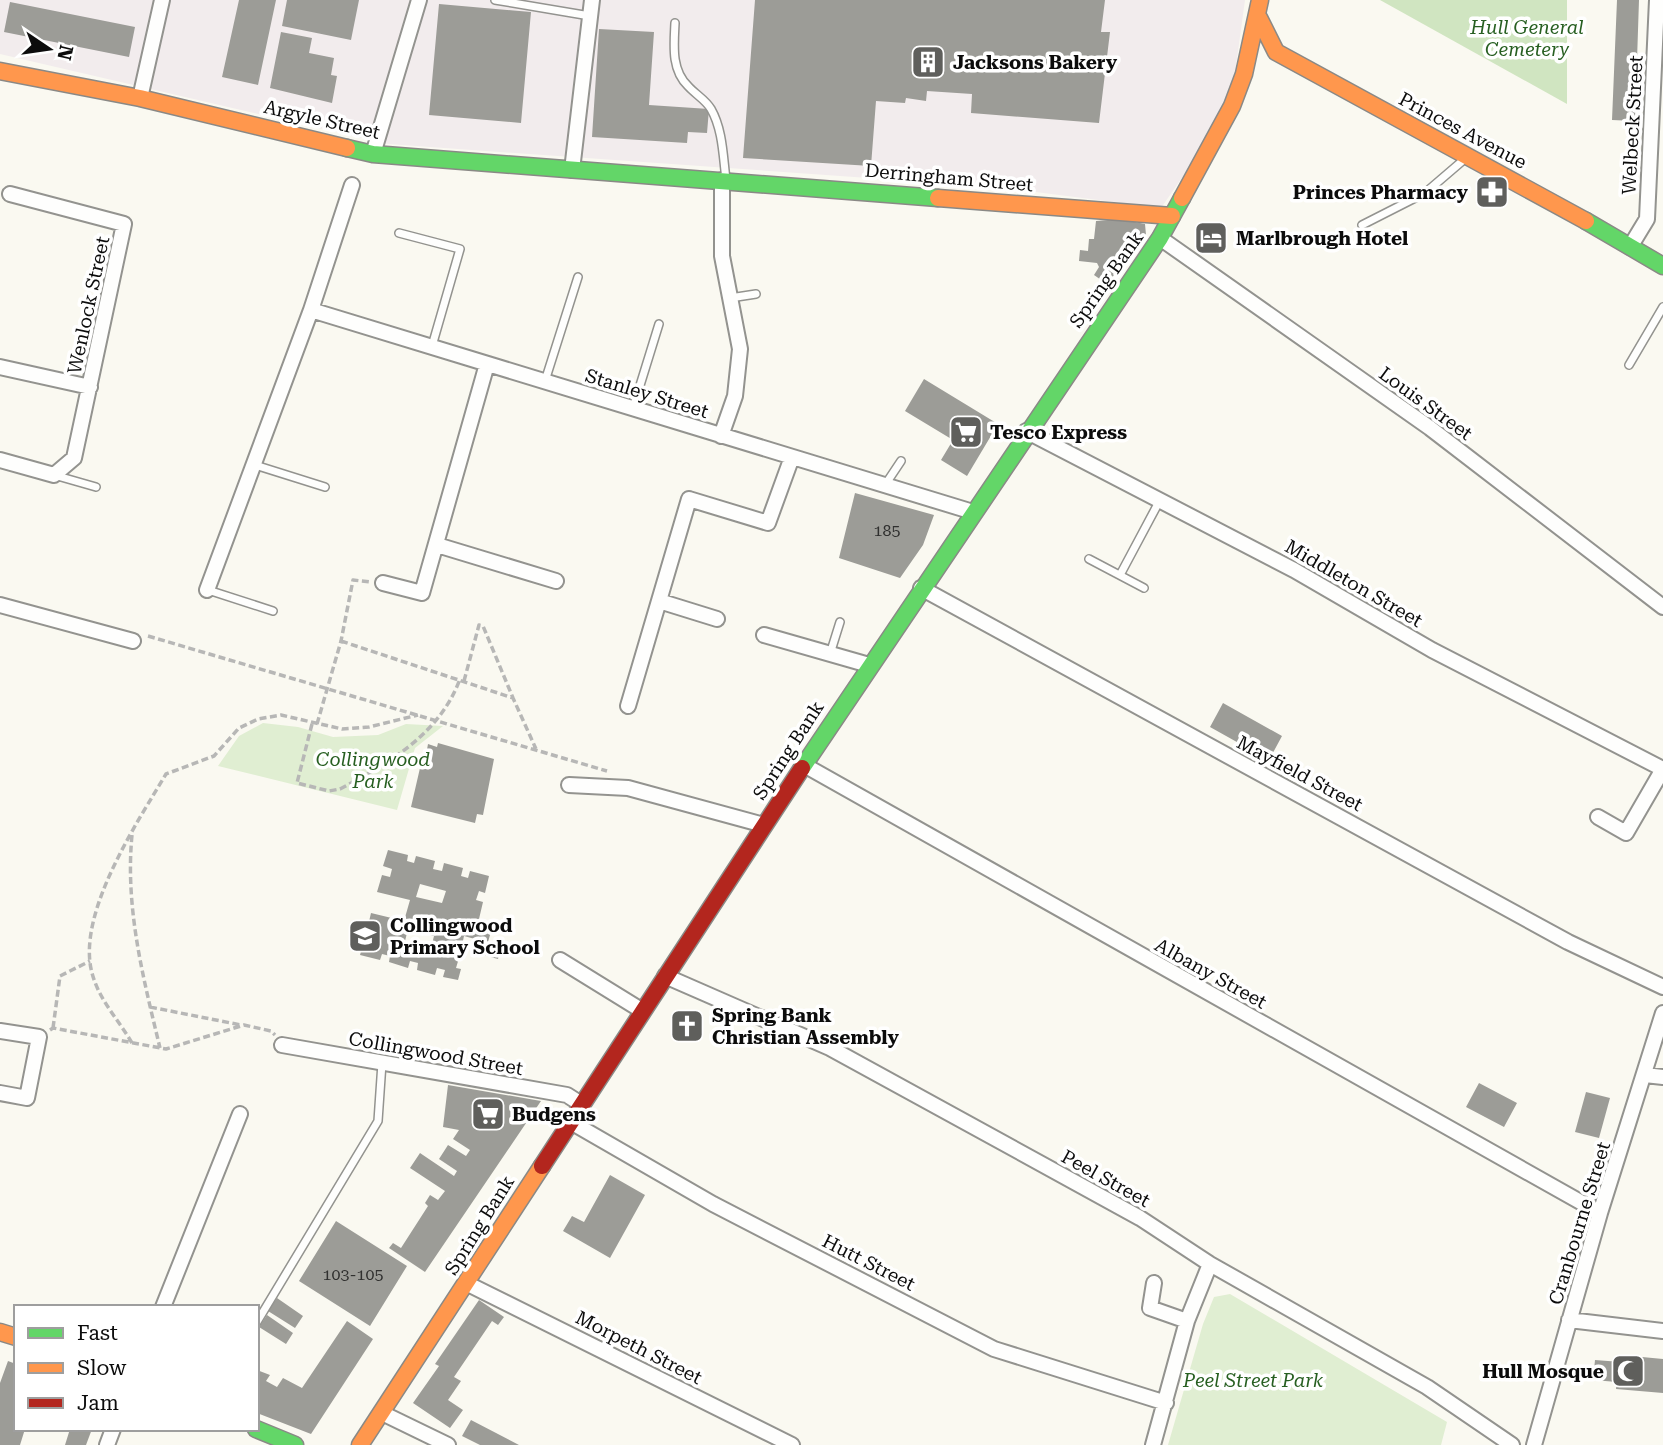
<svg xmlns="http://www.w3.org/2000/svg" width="1663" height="1445" viewBox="0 0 1663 1445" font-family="'Roboto Serif',serif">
<rect width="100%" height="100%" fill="#faf9f1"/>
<path fill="#f2eced" d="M0,0H1245L1233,88L1215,130L1161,208L996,187L388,144L0,54Z"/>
<path fill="#e0eed2" d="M263,723L298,727L333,737L378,735L406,724L443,726L415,748L397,810L218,766L239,736Z
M1230,1294L1447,1422L1441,1445H1168L1203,1324L1214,1297Z"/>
<path fill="#d0e5c1" d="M1380,0H1567V104Z"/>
<path fill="#9c9c97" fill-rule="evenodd" d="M239,0H276L258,85L222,77Z
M287,0H359L351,40L282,26Z
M755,0H1105L1101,32H1110L1099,123L971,113L972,94L927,91L926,101L906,98L905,103L876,101L871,166L743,158Z
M1617,0H1639L1635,121L1612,120Z
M10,2L135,27L129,57L4,32Z
M439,4L531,12L521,123L429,115Z
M599,29L654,32L649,105L709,109L707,133L688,132L687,143L592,137Z
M281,32L312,38L309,53L334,58L331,75L337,76L332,103L270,88Z
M1120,219L1145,224L1146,235L1107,284L1094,275L1099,267L1097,263L1079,261L1080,250L1088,251L1089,239H1094L1096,221Z
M924,379L998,424L967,476L941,460L953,440L905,411Z
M855,493L934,515L923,545L900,578L839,558Z
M1223,703L1282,736L1269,760L1210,727Z
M438,743L494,759L483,815L477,814L475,823L411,807L423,755H426L428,744L437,747Z
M388,850L408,855L407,861L414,863L416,856L435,861L433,869L442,871L444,863L463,868L461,876L468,878L470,871L489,876L485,893L479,891L476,900L483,902L479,919L505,926L504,931L492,928L488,942L501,946L498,959L479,954L482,941L464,936L461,950L465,952L463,959L459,958L456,968L461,969L458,980L443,977L445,970L437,968L435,975L417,970L418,963L410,961L408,968L389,962L390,956L382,954L380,960L360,955L365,937L373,940L375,932L367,930L371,913L404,921L410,900L377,892L382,875L390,877L392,869L383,866ZM420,884L446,891L442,903L416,897ZM408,929L434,936L431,948L405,941Z
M1479,1083L1517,1103L1504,1127L1466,1107Z
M448,1085L541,1101L425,1272L389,1248L393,1243L401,1248L428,1206L425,1203L430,1195L438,1200L445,1191L410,1168L420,1153L454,1176L457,1171L439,1159L448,1145L466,1156L470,1150L453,1139L459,1130L443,1127Z
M1586,1092L1610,1098L1599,1138L1575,1132Z
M610,1175L645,1195L610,1258L563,1231L572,1216L584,1222Z
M336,1221L407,1266L370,1326L299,1281Z
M277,1298L303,1316L295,1328L268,1311Z
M479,1300L504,1317L498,1325L492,1321L454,1377L461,1381L448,1400L463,1410L450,1428L413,1403L439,1366L435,1364Z
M267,1315L293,1333L286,1344L259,1327Z
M347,1321L373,1339L311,1434L257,1413V1370L270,1375L266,1381L277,1387L283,1378L302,1388Z
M1621,1355L1663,1359V1393L1616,1389L1617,1382L1593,1380L1595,1360L1621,1362Z
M8,1361L16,1364V1429H25L20,1445H0V1383Z
M471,1420L519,1445H480L462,1436Z
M70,1429H92L86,1445H65Z"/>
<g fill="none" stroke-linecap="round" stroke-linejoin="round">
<defs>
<path id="lane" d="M495,0L590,16
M675,23C674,45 671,70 688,86C695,94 706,100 711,109C723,130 723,157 726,179
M1362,225L1425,193L1467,157
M399,233L460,249L432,346
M730,298L756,294
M1629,365L1663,307
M545,381L578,277
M633,408L659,324
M255,465L325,487
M54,475L96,487
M885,485L901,461
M1089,559L1144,588
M1120,575L1160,500
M208,590L273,611
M830,654L840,622
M257,1322L378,1121L382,1063"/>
<path id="street" d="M140,98L162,0
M373,154L419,0
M572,170L592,0
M1160,238L1430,428L1663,607
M1630,247L1647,219L1657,0
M311,310L352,185
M0,367L90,387
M1026,431L1294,570L1432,650L1663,769
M721,436L735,396L740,349L722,256V180
M0,460L54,475L74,458L124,224L10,194
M437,545L556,581
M383,583L422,593L487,364
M921,588L1568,942L1663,987
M207,590L311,310L973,512
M659,601L717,619
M0,605L133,641
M764,635L869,665
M628,706L689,499L768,523L792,457
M804,765L1600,1213
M569,785L628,788L764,825
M1598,817L1626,833L1663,769
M560,960L641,1010
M665,976L830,1048L1140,1218L1210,1264L1427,1387L1512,1445
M0,1031L39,1037L27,1098L0,1093
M282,1045L567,1095L581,1104
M1645,1075L1663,1077
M569,1121L713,1204L994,1349L1166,1403
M1154,1283L1150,1308L1187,1321
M468,1284L792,1445
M163,1307L240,1114
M1569,1320L1663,1331
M382,1413L448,1445
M107,1445L113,1429
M1153,1445L1187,1321L1210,1264
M1534,1445L1600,1213L1663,1013"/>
<path id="fast" d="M347,148L373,154L938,198
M1586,221L1663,266
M802,768L1160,238L1182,198
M256,1429L295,1445"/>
<path id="slow" d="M1259,18L1276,52L1586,221
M0,71L140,98L347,148
M938,198L1172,216
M1182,198L1232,106L1244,74L1260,0
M0,1332L16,1337
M360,1445L542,1166"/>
<path id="jam" d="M542,1166L802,768"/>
</defs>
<use href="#lane" stroke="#93938f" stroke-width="10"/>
<use href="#street" stroke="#93938f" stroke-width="18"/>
<use href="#fast" stroke="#8a8986" stroke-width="19"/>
<use href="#slow" stroke="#8a8986" stroke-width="19"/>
<use href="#jam" stroke="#8a8986" stroke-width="19"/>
<path stroke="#b7b7b6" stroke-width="3.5" stroke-dasharray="7 3.5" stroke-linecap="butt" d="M148,636L607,771
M341,641L513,698L536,749
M464,681L479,625L483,626L513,698
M312,724L297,783L329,791L340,789C390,762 439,735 460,679
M317,724L341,641L353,580L370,582
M132,835C125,908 143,977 160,1048
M150,1007L241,1025
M53,1028L60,976L90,961
M50,1030L53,1028L166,1049L244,1025L271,1031L275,1035
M132,1043C118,1019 99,1000 92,973C76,914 137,823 166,774L214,756L239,728L258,719L281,715L342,729L369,727L418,715"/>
<use href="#lane" stroke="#fefefd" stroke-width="7"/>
<use href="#street" stroke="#fefefd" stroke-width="14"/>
<use href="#fast" stroke="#63d668" stroke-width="16"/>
<use href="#slow" stroke="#ff974d" stroke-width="16"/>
<use href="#jam" stroke="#b3261e" stroke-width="16"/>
</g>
<defs>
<symbol id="building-square" viewBox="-11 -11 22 22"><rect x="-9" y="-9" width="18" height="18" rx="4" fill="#5f5f5c" stroke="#fff"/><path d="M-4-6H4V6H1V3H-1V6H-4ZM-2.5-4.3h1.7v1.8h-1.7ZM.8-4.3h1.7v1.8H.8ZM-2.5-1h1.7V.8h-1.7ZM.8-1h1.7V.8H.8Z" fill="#fff"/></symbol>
<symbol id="pharmacy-square" viewBox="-11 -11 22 22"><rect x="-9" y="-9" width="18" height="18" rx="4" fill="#5f5f5c" stroke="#fff"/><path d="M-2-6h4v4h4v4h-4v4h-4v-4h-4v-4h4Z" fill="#fff"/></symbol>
<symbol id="hotel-square" viewBox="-11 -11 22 22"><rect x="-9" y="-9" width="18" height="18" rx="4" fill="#5f5f5c" stroke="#fff"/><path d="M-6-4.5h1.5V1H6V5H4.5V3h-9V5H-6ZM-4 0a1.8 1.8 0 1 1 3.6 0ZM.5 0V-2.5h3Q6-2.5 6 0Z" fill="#fff"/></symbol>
<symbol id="supermarket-square" viewBox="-11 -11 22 22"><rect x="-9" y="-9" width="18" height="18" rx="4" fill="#5f5f5c" stroke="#fff"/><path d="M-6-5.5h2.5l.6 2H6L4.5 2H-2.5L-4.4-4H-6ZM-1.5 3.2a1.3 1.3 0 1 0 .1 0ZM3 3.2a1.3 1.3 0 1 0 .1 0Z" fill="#fff"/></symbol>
<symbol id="school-square" viewBox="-11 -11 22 22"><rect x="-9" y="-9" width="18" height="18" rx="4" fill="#5f5f5c" stroke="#fff"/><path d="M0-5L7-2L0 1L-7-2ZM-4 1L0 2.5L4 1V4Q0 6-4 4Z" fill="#fff"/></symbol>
<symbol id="church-square" viewBox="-11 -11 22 22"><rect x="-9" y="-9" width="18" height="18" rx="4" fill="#5f5f5c" stroke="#fff"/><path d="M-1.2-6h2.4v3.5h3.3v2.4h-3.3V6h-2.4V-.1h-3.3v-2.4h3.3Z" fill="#fff"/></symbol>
<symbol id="mosque-square" viewBox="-11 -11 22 22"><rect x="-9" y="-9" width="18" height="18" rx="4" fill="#5f5f5c" stroke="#fff"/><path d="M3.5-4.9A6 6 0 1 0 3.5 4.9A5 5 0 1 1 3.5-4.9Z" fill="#fff"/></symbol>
</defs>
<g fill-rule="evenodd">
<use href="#building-square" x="909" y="43" width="38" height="38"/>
<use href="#pharmacy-square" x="1473" y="173" width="38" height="38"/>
<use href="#hotel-square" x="1192" y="219" width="38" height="38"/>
<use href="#supermarket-square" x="947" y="413" width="38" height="38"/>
<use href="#school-square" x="346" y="917" width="38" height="38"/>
<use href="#church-square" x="668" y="1007" width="38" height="38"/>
<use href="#supermarket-square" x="469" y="1095" width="38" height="38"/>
<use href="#mosque-square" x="1609" y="1352" width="38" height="38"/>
</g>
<g text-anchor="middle" stroke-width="7" stroke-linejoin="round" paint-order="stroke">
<g font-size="16" fill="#30302f">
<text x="887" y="536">185</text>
<text x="353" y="1280">103-105</text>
</g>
<g font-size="19" font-style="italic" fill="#275f21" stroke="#fff">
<text x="1527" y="34">Hull General<tspan x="1527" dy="22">Cemetery</tspan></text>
<text x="373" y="766">Collingwood<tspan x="373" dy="22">Park</tspan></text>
<text x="1253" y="1387">Peel Street Park</text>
</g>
<g font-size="19" font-weight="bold" fill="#0c0c0c" stroke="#fff" text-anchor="start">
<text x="953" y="69">Jacksons Bakery</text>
<text x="1468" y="199" text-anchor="end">Princes Pharmacy</text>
<text x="1236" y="245">Marlbrough Hotel</text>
<text x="990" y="439">Tesco Express</text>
<text x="390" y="932">Collingwood<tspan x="390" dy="22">Primary School</tspan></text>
<text x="712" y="1022">Spring Bank<tspan x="712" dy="22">Christian Assembly</tspan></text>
<text x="512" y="1121">Budgens</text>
<text x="1604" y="1378" text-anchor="end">Hull Mosque</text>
</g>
<g font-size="19" fill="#0c0c0c" stroke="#fff">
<text transform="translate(322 119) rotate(13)" y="7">Argyle Street</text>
<text transform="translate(1632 125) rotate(-87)" y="7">Welbeck Street</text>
<text transform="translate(1463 130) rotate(28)" y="7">Princes Avenue</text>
<text transform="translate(949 177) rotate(5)" y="7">Derringham Street</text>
<text transform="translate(1106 279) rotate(-55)" y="7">Spring Bank</text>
<text transform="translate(88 305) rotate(-78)" y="7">Wenlock Street</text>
<text transform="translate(647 393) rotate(17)" y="7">Stanley Street</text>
<text transform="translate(1426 403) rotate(36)" y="7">Louis Street</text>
<text transform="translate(1354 583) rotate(30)" y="7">Middleton Street</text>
<text transform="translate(788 750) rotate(-57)" y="7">Spring Bank</text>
<text transform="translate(1300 773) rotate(28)" y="7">Mayfield Street</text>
<text transform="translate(1211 973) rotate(29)" y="7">Albany Street</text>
<text transform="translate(436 1053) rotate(10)" y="7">Collingwood Street</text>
<text transform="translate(1106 1178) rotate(29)" y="7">Peel Street</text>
<text transform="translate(1579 1223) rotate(-73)" y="7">Cranbourne Street</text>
<text transform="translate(479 1225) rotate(-58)" y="7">Spring Bank</text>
<text transform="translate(869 1262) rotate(27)" y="7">Hutt Street</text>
<text transform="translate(639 1347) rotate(27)" y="7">Morpeth Street</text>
</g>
</g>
<rect x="14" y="1305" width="245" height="126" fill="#ffffff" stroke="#9e9e9e" stroke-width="2"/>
<rect x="28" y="1328" width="35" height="10" fill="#63d668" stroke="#9e9e9e" stroke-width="2"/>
<text x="77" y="1340" font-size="21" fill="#0c0c0c">Fast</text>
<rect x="28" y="1363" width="35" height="10" fill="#ff974d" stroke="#9e9e9e" stroke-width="2"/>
<text x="77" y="1375" font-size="21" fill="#0c0c0c">Slow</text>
<rect x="28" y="1398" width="35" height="10" fill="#b3261e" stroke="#9e9e9e" stroke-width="2"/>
<text x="77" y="1410" font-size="21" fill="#0c0c0c">Jam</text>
<g transform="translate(49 49) rotate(103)" stroke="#ffffff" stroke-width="5" paint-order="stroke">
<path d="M0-5L12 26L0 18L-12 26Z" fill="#0c0c0c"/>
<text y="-10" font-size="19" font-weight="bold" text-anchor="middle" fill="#0c0c0c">N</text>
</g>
</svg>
